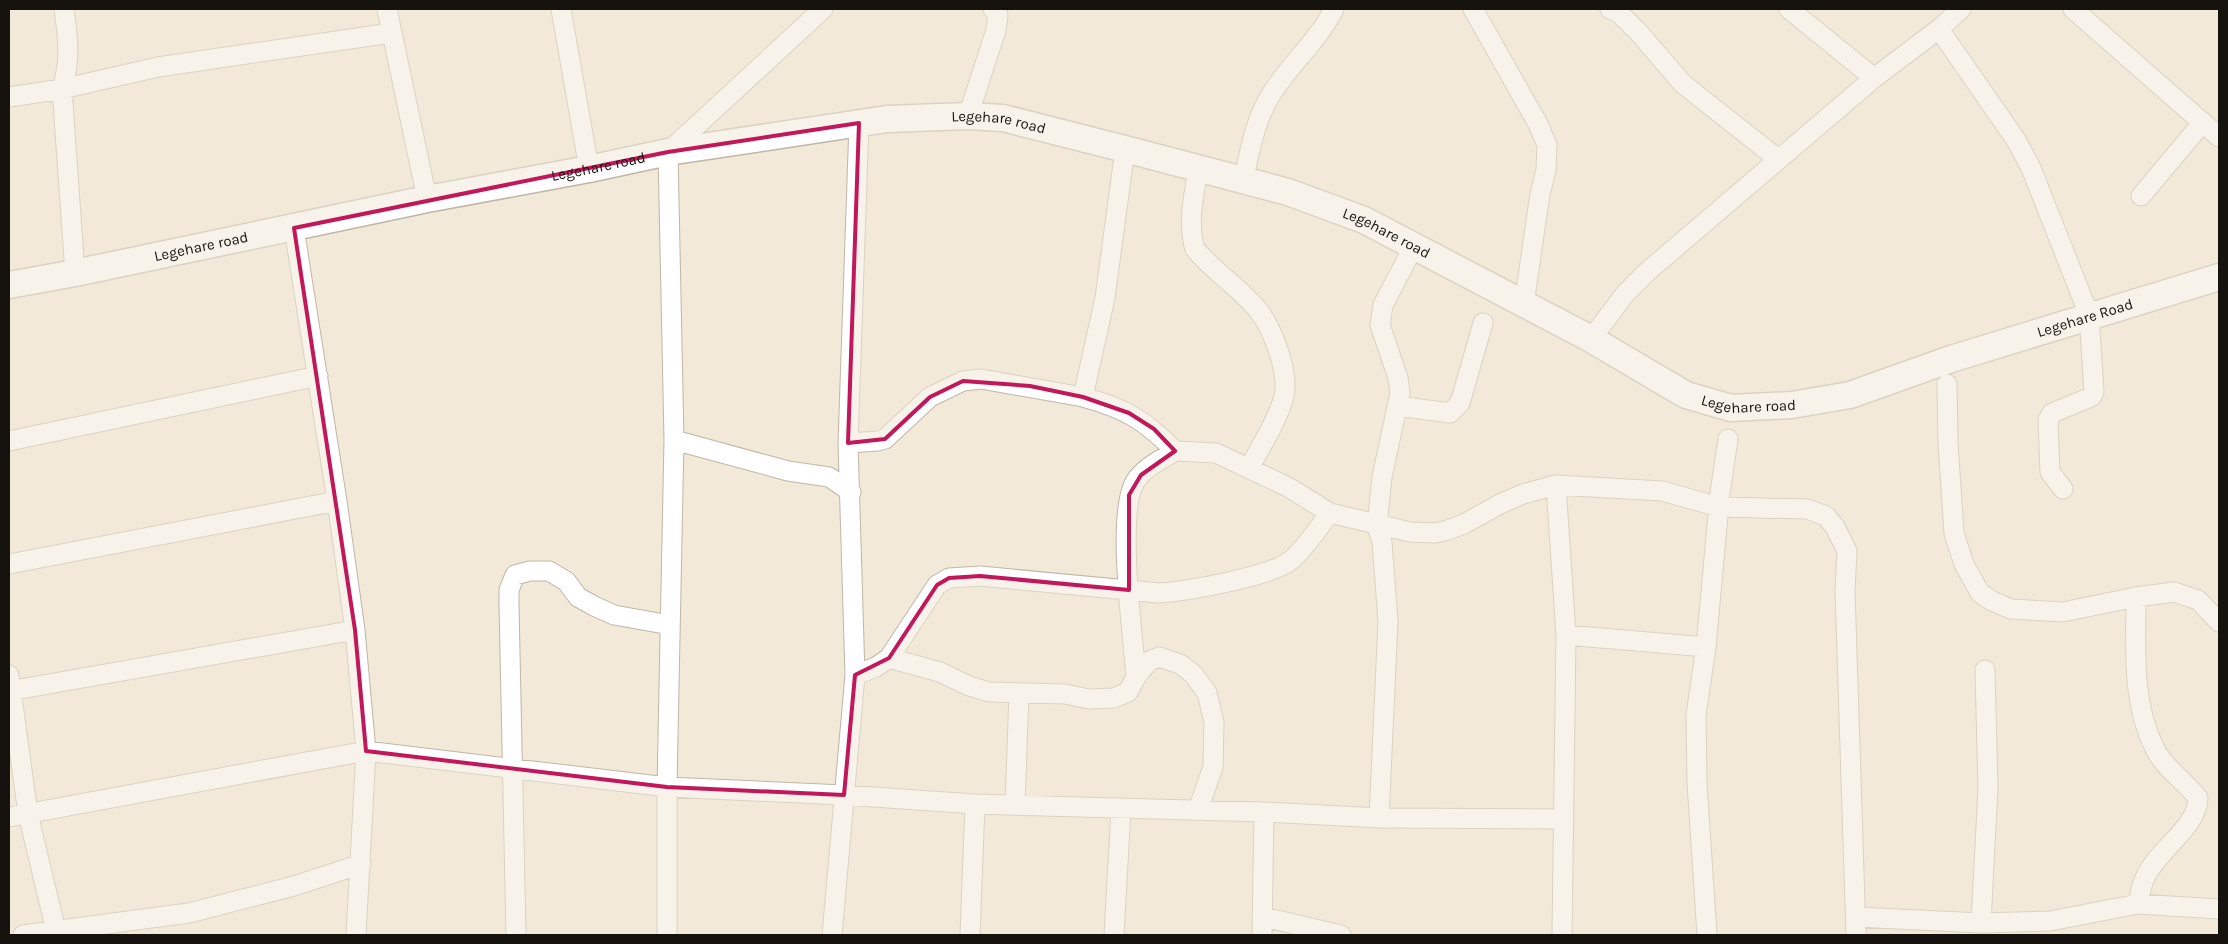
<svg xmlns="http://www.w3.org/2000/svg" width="2228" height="944" viewBox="0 0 2228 944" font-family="Karla,sans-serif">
<rect width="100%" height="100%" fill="#f2e9d9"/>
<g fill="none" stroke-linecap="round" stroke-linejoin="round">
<defs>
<path id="street" d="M64,9C68,38 71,60 62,89L75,273
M387,9L427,199
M561,9L589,169
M1473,9L1538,124L1547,145L1546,170L1540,194L1524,304
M1610,9L1619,13L1640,34L1683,84L1778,159
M1789,9L1874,78
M2073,9L2219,137
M1939,29L2016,140L2031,168L2089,315L2094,392L2091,397L2052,413L2048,420L2050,472L2063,489
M9,97L62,89L158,67L391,33
M968,116L996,30L998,15L993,9
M1198,169C1194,196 1187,223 1195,249C1213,271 1239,287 1258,310C1273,329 1291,376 1283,400C1276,423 1261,446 1249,468
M1243,181C1250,151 1255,119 1272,93C1291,63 1318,41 1334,9
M2141,196L2203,122
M294,228L337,501L355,630L366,751L356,935
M1591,339L1625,294L1648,271L1874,78L1939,29L1961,9
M1947,384L1948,443L1954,533L1964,564L1980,593L1992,601L2011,609L2063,612L2136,597L2174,592L2198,600L2219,622
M1083,397C1124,408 1145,420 1175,451L1216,453L1288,487L1330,513L1410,532L1435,533L1448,530L1464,524L1500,504L1523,494L1556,485L1662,491L1719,507L1807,509L1826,516L1835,527L1847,551L1845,591L1856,935
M1398,406L1450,413L1460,403L1483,323
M674,440L788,471L829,477L851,492
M9,441L318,376
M848,443L878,441L885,439L930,397L963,381L981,379L1083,397L1105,298L1125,149
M1556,485L1566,635L1562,935
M9,564L337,501
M2136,597C2136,647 2131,702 2155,749C2164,768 2185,781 2198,798C2198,827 2157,850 2145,878C2141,885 2140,896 2138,904
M1566,635L1706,647
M889,658L940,672L969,686L989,692L1065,694L1089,699L1114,698L1128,692L1136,677L1149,661L1159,657L1180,664L1193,674L1207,693L1214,722L1213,767L1198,810
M9,675L28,814L57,935
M855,675L876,667L889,658L937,585L949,578L980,576L1159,593C1187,591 1269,577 1290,561C1305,549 1318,528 1330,513
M1136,677C1133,635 1116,514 1135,482C1143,468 1162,459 1175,451
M9,691L355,630
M1015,805L1019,693
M9,817L366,751L667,787L844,795L975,804L1264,812L1379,818L1564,819
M1379,818L1388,621L1382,542L1377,526L1382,477L1400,393L1398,378L1380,325L1383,305L1414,246
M1263,917L1341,935
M1856,917L1981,923L2050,921L2138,904L2219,909
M1981,923L1988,788L1985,670
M23,935L189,913L294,886L361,864
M516,935L509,605V590L515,575L530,571H549L566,581L578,597L594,606L614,615L670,625
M667,935V787L674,440L668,152L823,9
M832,935L855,675L848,443L859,123
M970,935L975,804
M1114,935L1121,809
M1262,935L1264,812
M1707,935L1697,783L1696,715L1706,647L1720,493L1728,439"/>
<g id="secondary">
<path id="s1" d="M9,285L75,273L427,199L589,169L668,152L887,119L968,116L1003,118L1125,149L1288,192L1364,220L1591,339L1686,395L1731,408L1792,405L1850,395L1951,359L2219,277"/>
</g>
</defs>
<use href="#street" stroke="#bfb6a7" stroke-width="21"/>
<use href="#secondary" stroke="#bfb6a7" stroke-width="29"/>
<use href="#street" stroke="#fff" stroke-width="19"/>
<use href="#secondary" stroke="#fff" stroke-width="26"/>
</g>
<path d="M0 0H2228V944H0ZM859,123L848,443L885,439L930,397L963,381L1030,386L1083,397L1129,413L1154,429L1175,451L1141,475L1129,495V590L980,576L949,578L937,585L889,658L855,675L844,795L667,787L366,751L355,630L294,228L668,152Z" fill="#f2e9d9" fill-opacity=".55" fill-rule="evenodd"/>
<path fill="none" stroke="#c2185b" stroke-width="4" stroke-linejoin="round" d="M859,123L848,443L885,439L930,397L963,381L1030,386L1083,397L1129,413L1154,429L1175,451L1141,475L1129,495V590L980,576L949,578L937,585L889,658L855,675L844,795L667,787L366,751L355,630L294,228L668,152Z"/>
<g text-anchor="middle" stroke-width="4" stroke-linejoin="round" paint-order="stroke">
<g font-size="15" fill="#16130e" stroke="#f2e9d9">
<text dy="5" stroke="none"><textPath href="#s1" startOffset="1006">Legehare road</textPath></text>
<text dy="5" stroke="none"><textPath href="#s1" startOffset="601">Legehare road</textPath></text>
<text dy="5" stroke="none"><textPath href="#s1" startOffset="1411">Legehare road</textPath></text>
<text dy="5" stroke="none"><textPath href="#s1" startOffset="196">Legehare road</textPath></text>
<text dy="5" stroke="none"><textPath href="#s1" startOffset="2166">Legehare Road</textPath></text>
<text dy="5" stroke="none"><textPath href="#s1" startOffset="1816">Legehare road</textPath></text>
</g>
</g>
<rect width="2228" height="944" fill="none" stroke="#16130e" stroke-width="20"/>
</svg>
